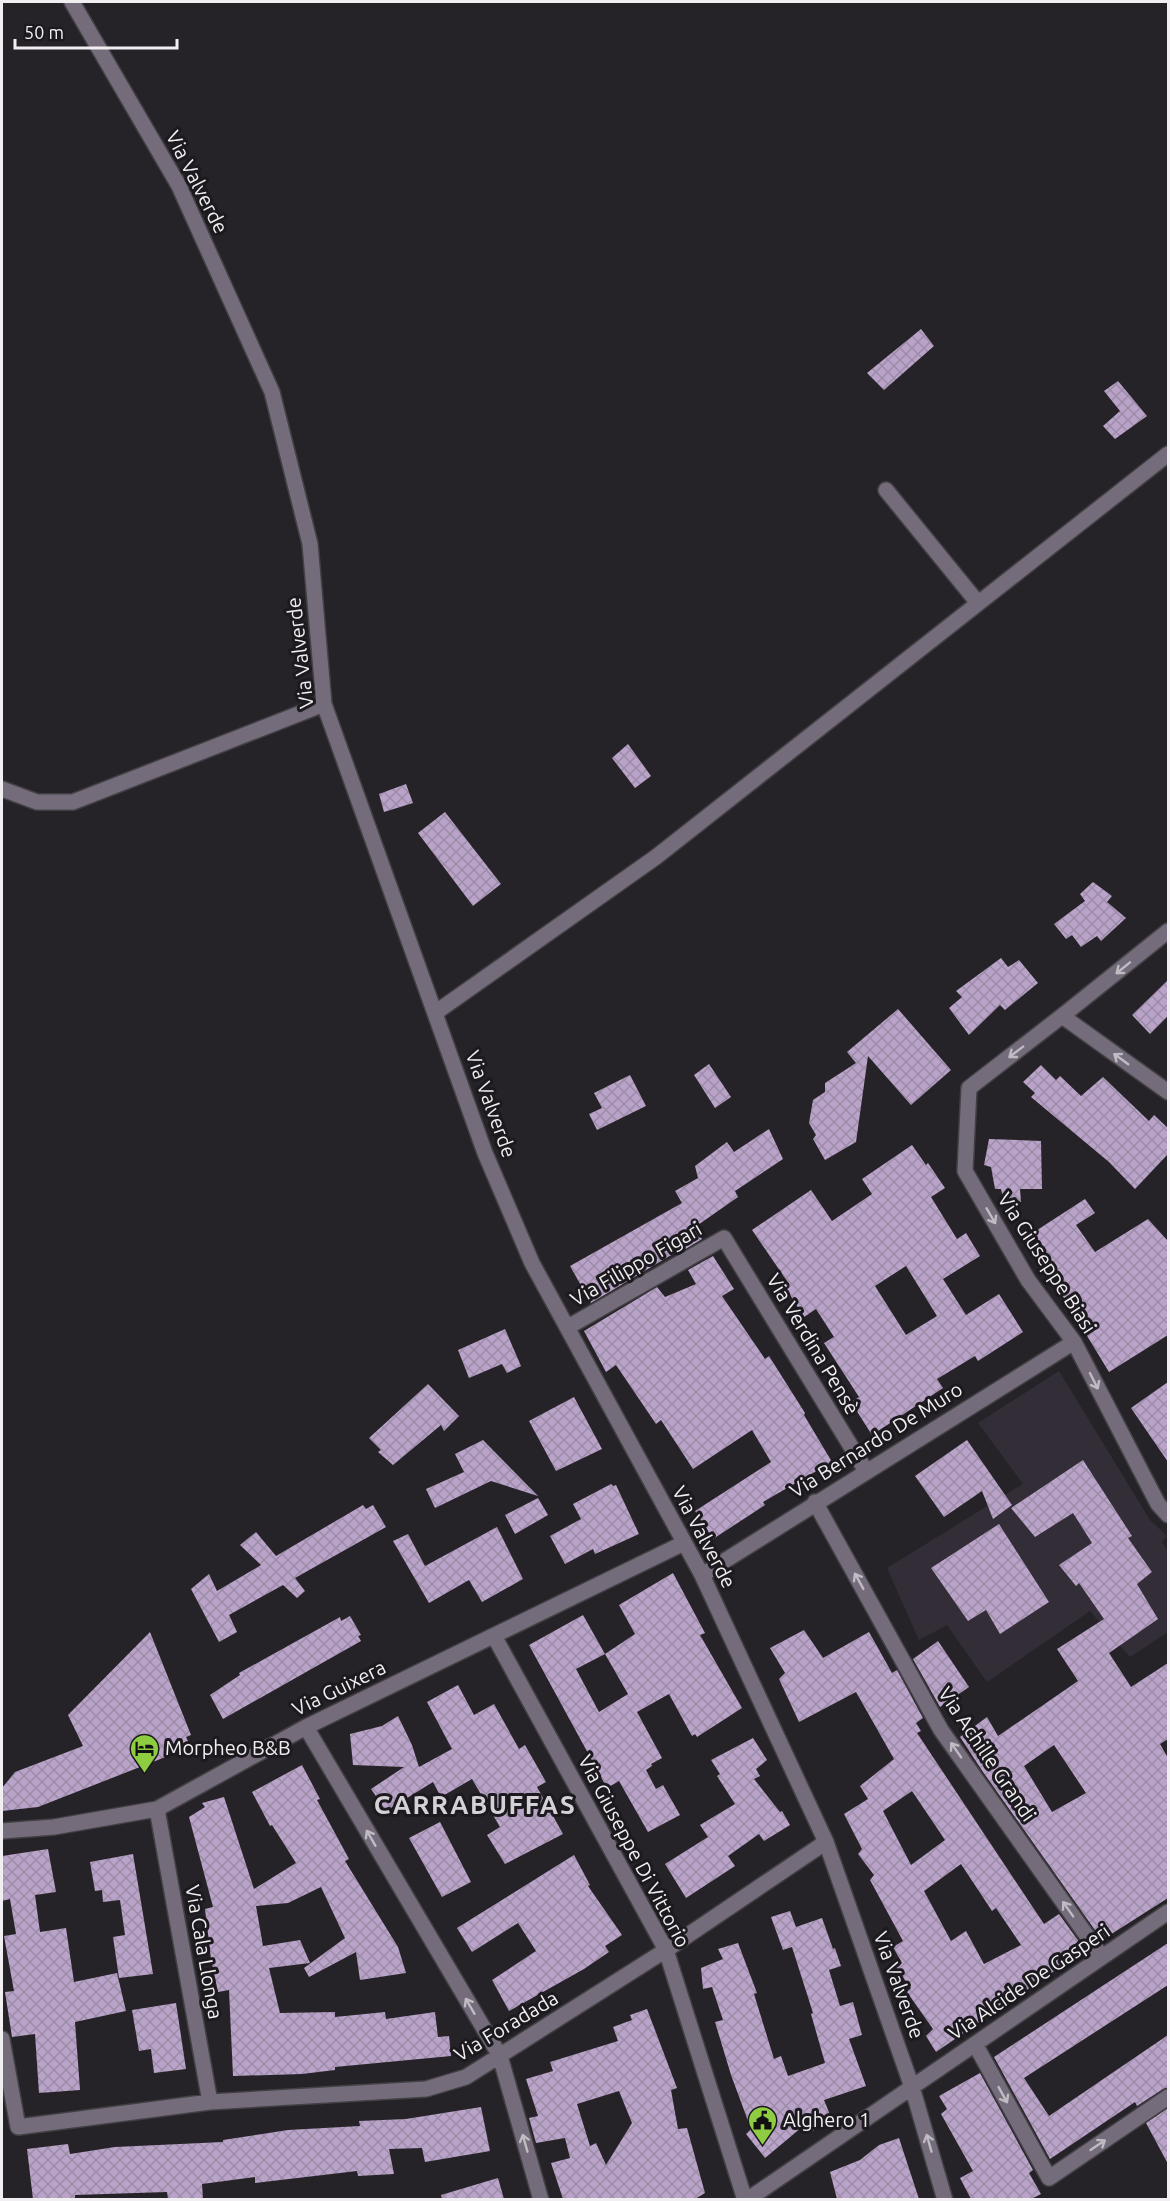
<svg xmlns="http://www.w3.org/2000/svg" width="1170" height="2201" viewBox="0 0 1170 2201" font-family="Ubuntu,sans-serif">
<defs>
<pattern id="building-cross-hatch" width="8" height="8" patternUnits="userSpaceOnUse" patternTransform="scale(1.5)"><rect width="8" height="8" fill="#b9a3c8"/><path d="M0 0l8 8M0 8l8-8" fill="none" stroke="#9d8ca8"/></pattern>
</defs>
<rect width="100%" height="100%" fill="#262328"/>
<path fill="#332d37" d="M1059,1371L1150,1520L1167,1536L1162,1542L1168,1552V1632L1130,1657L1090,1611L987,1682L947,1625L919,1640L887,1568L1023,1484L978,1423Z"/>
<path fill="url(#building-cross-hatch)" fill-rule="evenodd" d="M921,329L934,346L884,390L867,373Z
M1118,381L1147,416L1115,439L1103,426L1120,411L1104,391Z
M628,744L651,776L635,788L612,758Z
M406,784L413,803L384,812L379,794Z
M445,812L501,884L473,906L418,833Z
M1093,882L1112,896L1107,902L1126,918L1101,941L1097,936L1081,947L1072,935L1066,939L1054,924L1085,901L1080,894Z
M1001,958L1008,967L1019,960L1038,983L1005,1010L1000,1005L969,1035L949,1008L962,997L956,991Z
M1168,980V1016L1150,1034L1132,1015Z
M898,1009L951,1070L911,1105L868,1056L856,1142L825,1160L813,1139L816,1135L809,1123L813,1100L825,1092V1083L856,1063L847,1052Z
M709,1064L731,1097L715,1108L694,1075Z
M1041,1065L1056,1080L1060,1076L1081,1096L1103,1077L1149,1121L1154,1115L1168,1128V1154L1135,1189L1109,1162L1031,1097L1035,1093L1023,1082Z
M630,1075L646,1106L597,1130L589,1114L602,1108L594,1093Z
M769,1129L783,1159L735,1191L738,1197L695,1227L702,1239L679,1253L678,1251L591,1303L570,1266L682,1203L675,1191L698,1178L695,1166L727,1142L734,1152Z
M989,1139L1041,1141L1042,1189H1020L1021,1202L1004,1203L1001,1189H995L991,1167L984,1165Z
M912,1145L926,1165L928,1163L945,1188L931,1197L957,1239L966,1233L980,1256L943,1279L966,1315L999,1294L1023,1332L978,1361L975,1356L937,1379L943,1388L872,1435L851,1402L859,1397L824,1343L834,1337L816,1309L804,1317L785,1287L789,1284L752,1230L811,1190L832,1221L872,1194L862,1179ZM906,1266L937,1316L906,1335L875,1286Z
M1085,1199L1095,1213L1076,1225L1095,1252L1148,1219L1168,1241V1335L1109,1372L1044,1265L1049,1262L1031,1234Z
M713,1256L734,1289L722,1296L765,1359L769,1356L805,1413L804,1415L832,1462L763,1502L765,1505L713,1539L695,1511L771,1462L752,1430L693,1469L661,1420L656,1424L616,1365L606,1372L584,1331L657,1287L665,1297L696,1284L688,1270Z
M505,1329L521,1366L507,1373L502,1364L469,1378L458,1350Z
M1168,1382V1462L1131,1408Z
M428,1384L459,1416L444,1431L441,1425L393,1465L378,1452L381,1450L369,1438Z
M574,1397L602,1449L556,1471L529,1421Z
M483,1440L538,1496L491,1481L435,1508L426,1489L464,1472L455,1454Z
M967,1440L1012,1505L993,1519L982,1491L944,1517L915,1476Z
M1083,1460L1132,1536L1128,1538L1152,1572L1137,1584L1158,1619L1109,1653L1131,1687L1168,1663V1739L1160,1744L1168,1758V1898L1102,1940L983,1772L960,1737L987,1717L998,1736L1078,1681L1057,1649L1104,1619L1079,1583L1076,1586L1059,1565L1092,1543L1073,1513L1035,1537L1011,1508ZM1054,1745L1086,1793L1052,1812L1024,1766Z
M611,1484L613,1486L616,1485L639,1534L595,1554L593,1549L565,1564L550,1536L581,1519L573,1504Z
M538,1498L548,1515L515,1534L505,1515Z
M363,1505L366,1509L373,1505L386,1527L295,1578L305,1591L297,1598L283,1585L229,1615L237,1632L219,1642L191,1589L209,1574L217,1591L261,1565L240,1545L256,1532L276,1556Z
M999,1524L1049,1602L1000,1634L986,1610L968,1621L931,1568Z
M497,1527L523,1579L482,1602L469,1580L429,1603L393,1541L408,1534L425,1566Z
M673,1573L705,1633L700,1635L742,1708L697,1737L695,1734L692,1736L669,1694L637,1712L662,1758L651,1764L652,1766L646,1770L656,1789L663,1785L680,1815L648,1832L619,1781L607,1788L529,1645L583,1615L605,1654L635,1634L619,1605ZM605,1654L628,1694L599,1712L576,1669Z
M350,1616L361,1635L358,1636L361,1641L223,1719L210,1695L240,1675L239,1673L340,1617L341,1621Z
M804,1630L823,1658L869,1632L892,1673L897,1670L923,1718L916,1723L921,1731L917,1733L1044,1924L1059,1914L1085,1950L936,2052L926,2036L933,2029L907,1992L911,1988L896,1968L902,1963L893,1947L903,1941L870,1880L874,1875L858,1854L862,1849L844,1814L868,1799L860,1786L894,1759L856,1692L799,1722L779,1679L785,1673L770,1648ZM912,1791L945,1840L911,1865L883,1811ZM961,1864L992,1911L996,1908L1021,1945L984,1964L966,1931L951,1941L924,1891Z
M150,1632L191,1735L186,1737L191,1747L38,1807L2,1811V1788L15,1772L83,1746L68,1715Z
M938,1641L969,1687L940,1707L913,1659Z
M458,1685L474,1715L494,1704L519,1749L525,1745L546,1782L537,1787L563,1834L505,1864L487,1835L500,1827L472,1779L441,1797L433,1782L386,1811L371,1789L404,1767L353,1765L350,1734L382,1726L398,1716L412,1745L419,1767L452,1749L427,1702Z
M753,1738L767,1760L756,1769L760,1776L754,1779L780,1812L782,1811L790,1825L764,1841L759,1834L728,1856L735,1866L686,1898L665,1864L708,1837L700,1825L735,1804L717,1776L720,1774L711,1760Z
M302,1765L320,1799L317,1800L349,1859L345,1861L398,1947L406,1973L360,1980L356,1952L309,1977L304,1968L345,1938L321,1887L288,1903L256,1906L263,1946L300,1940L310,1963L269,1968L280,2013L335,2012V2017L385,2012L386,2019L435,2012L438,2037L449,2036L451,2056L335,2067V2070L302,2074L233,2076L229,1990L218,1992L211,1959L205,1909L213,1907L189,1817L205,1807L202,1803L224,1797L254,1889L296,1863L272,1825L270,1826L252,1792Z
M440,1822L471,1882L442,1897L409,1838Z
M48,1849L56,1892L35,1895L40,1932L66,1928L74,1982L117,1973L126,2011L75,2022L80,2090L39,2093L35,2034L12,2037L5,1992L14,1991L4,1936L16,1934L10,1899L2,1901V1856Z
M133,1854L153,1974L119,1978L113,1937L125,1935L120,1900L103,1902L102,1890L95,1891L90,1862Z
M574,1855L590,1885L588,1886L622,1935L605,1946L609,1952L584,1969L509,2011L492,1980L536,1951L518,1923L472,1952L457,1928Z
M790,1911L796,1927L822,1918L833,1949L835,1948L841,1966L829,1970L840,2006L853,2002L862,2035L849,2039L866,2086L824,2100L831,2117L810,2133L807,2123L765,2158L746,2134L751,2129L731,2075L715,2022L723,2020L712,1987L703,1989L701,1968L723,1959L718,1949L738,1943L757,1993L754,1994L774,2059L781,2056L788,2076L825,2063L811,2014L813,2013L792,1947L783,1950L771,1917Z
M1168,1943V1985L1024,2078L1049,2116L1168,2035V2087L1163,2089L1137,2106L1135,2102L1050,2159L994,2057Z
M176,2003L186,2069L154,2073L151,2049L139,2051L132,2010Z
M647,2009L677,2088L671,2090L678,2129L687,2128L705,2193L695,2199H563L551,2163L570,2158L565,2138L536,2143L529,2118L538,2116L526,2079L553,2071L550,2062L618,2041L613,2027L632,2020L630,2015ZM619,2091L632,2123L606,2165L596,2143L590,2146L577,2104Z
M980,2073L1033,2170L1029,2173L1041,2194L1031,2199H971L960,2178L973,2171L941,2114L947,2109L939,2096Z
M481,2107L490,2151L425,2162L422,2148L389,2149L394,2174L358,2176L357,2171L255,2183V2177L202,2184L203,2199H168L167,2192L75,2195V2199H33L27,2149L68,2144L70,2154L115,2147L223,2142V2140L288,2130L360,2126L359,2121L406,2119Z
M1168,2108V2164L1146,2123Z
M899,2138L919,2199H837L830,2172L860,2160L879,2145Z
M498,2178L504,2199H442L441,2195Z"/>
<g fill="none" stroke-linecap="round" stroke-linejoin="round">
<defs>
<path id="minor" d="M72,2L179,186L272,392L310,544L324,704L485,1153L532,1263L702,1575L826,1842L912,2087L945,2200
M886,490L978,603
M2,789L37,802H73L324,704
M1168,931L1062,1016L969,1088L965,1171L1028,1280L1074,1342L1158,1504L1168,1515
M435,1013L656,857L1168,454
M1062,1016L1168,1092
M568,1327L724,1238L866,1471
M815,1502L941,1730L1102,1957
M702,1575L1074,1342
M494,1636L666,1950L745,2200
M306,1727L500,2056L541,2200
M157,1809L210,2102
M2,1831L54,1827L157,1809L306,1727L684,1543
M2,2039L18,2127L210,2102L426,2089L466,2077L666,1950L826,1842
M975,2044L1049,2178L1168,2097
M747,2200L1168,1912"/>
</defs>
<use href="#minor" stroke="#424044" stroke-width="18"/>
<use href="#minor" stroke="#756c7b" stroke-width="15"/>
</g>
<defs><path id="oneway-shaft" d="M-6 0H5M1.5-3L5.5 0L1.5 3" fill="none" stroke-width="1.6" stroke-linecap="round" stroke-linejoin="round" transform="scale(1.5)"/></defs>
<g stroke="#bfbbc2">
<use href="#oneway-shaft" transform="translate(1123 968) rotate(141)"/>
<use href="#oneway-shaft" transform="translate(1016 1052) rotate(143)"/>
<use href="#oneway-shaft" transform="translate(1121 1059) rotate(-144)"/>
<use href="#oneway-shaft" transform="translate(991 1216) rotate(60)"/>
<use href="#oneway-shaft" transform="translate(1094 1381) rotate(63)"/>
<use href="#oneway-shaft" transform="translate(859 1581) rotate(-119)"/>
<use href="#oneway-shaft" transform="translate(956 1750) rotate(-125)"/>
<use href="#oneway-shaft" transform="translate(371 1838) rotate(-120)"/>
<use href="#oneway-shaft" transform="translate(1068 1909) rotate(-125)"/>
<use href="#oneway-shaft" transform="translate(470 2006) rotate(-120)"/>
<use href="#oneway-shaft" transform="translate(1003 2095) rotate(61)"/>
<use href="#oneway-shaft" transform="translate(525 2143) rotate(-106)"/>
<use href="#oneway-shaft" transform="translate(929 2143) rotate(-106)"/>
<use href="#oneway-shaft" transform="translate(1098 2145) rotate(-34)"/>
</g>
<defs>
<symbol id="hotel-pin" viewBox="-11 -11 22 30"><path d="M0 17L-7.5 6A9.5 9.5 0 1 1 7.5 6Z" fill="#8ecd42" stroke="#1c1a1e"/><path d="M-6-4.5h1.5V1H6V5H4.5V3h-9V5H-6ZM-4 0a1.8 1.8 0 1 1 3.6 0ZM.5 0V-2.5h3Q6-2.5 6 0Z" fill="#111"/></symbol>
<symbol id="civic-pin" viewBox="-11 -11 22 30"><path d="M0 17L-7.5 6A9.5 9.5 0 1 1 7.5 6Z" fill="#8ecd42" stroke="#1c1a1e"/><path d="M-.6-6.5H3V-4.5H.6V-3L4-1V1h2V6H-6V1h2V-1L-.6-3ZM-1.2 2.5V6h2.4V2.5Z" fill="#111"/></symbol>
</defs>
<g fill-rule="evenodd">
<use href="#hotel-pin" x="128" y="1732" width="33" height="45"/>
<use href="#civic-pin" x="746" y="2104" width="33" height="45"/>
</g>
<g text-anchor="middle" stroke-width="6" stroke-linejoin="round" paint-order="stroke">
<g font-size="20" fill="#f1eff2" stroke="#1c1a1e">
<text transform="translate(197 182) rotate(63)" y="7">Via Valverde</text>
<text transform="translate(300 653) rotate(-97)" y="7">Via Valverde</text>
<text transform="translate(491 1104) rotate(70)" y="7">Via Valverde</text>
<text transform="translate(1047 1263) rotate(57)" y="7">Via Giuseppe Biasi</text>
<text transform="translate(636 1264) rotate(-30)" y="7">Via Filippo Figari</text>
<text transform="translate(813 1344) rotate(59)" y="7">Via Verdina Pensè</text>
<text transform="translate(876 1440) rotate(-32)" y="7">Via Bernardo De Muro</text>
<text transform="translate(704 1537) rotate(62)" y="7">Via Valverde</text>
<text transform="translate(339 1688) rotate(-26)" y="7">Via Guixera</text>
<text transform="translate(987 1754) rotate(56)" y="7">Via Achille Grandi</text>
<text transform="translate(634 1851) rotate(62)" y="7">Via Giuseppe Di Vittorio</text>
<text transform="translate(204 1952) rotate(80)" y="7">Via Cala Llonga</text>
<text transform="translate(1029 1982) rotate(-34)" y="7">Via Alcide De Gasperi</text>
<text transform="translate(899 1985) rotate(70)" y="7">Via Valverde</text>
<text transform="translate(506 2026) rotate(-31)" y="7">Via Foradada</text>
</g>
<g font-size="20" fill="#f1eff2" stroke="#1c1a1e" text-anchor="start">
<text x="165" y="1755">Morpheo B&amp;B</text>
<text x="783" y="2127">Alghero 1</text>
</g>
<g font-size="26" font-weight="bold" letter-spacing="1.5" fill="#d5d1d7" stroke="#1c1a1e">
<text x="475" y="1814">CARRABUFFAS</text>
</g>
</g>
<rect width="1170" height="2201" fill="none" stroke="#f1eff2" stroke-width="6"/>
<path d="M15 39v9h162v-9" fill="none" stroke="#f1eff2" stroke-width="3"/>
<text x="24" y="39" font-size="18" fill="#f1eff2" stroke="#1c1a1e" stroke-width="4.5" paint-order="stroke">50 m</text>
</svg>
